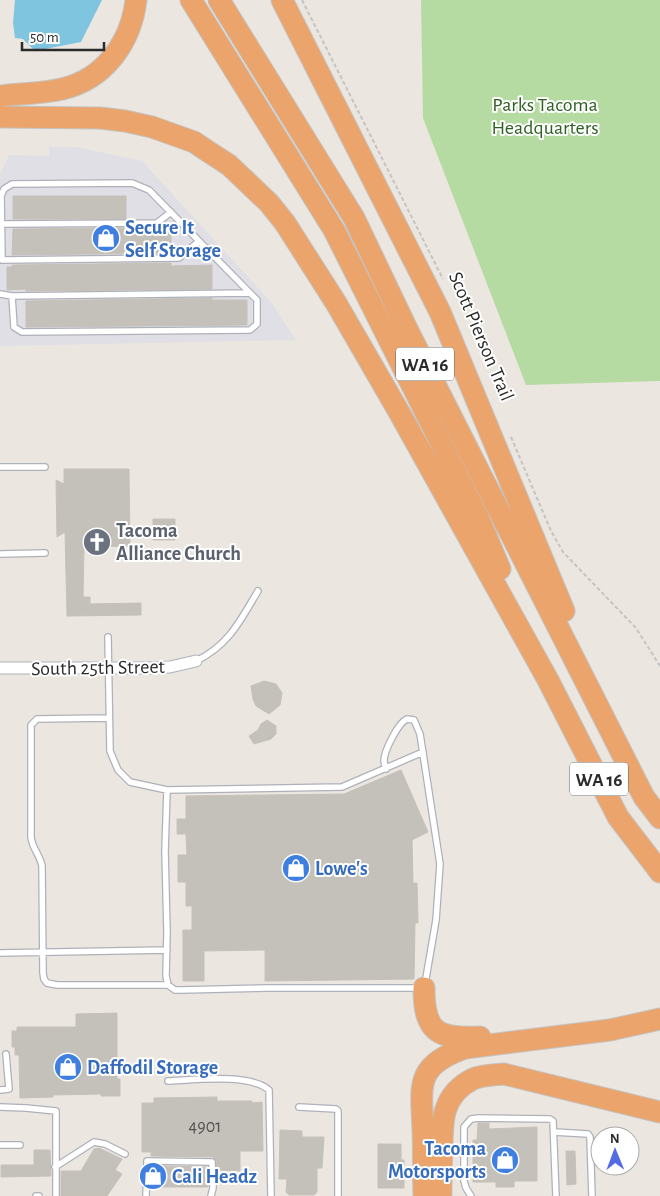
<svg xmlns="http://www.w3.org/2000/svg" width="660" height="1196" viewBox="0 0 660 1196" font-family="'Alegreya Sans',sans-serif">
<rect width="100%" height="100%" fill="#ebe6df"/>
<path fill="#e0dfe5" d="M49,147H76L142,161L271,302L296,340L0,346V175L9,155L49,156Z"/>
<path fill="#b5dba2" d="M421,0H660V381L526,385L423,118Z"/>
<path fill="#7fc5e0" d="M15,0H102L81,42L35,51L23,39L15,38L13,23Z"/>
<path fill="#c4c0ba" stroke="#c6c2b9" d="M13,196H126V219H13Z
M126,228V230H171V253L12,255L13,229Z
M171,263V266L212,265V289L26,291V289L7,290V267H12V265Z
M212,298V300H247V325L26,327V301Z
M64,469H129L130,546L84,547L83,597H90V604L141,603V615L67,616L65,532L57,537L56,480L64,484Z
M153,519H175V540H153Z
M264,681L276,684L282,693L280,705L269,714L256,706L253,699L251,686Z
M267,720L276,726V734L271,739L254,744L249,736L258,730L261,724Z
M401,770L428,832L412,840L413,883H417L418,923H415L414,979L265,981V950L204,951V981H183V930H192V906H186V882H178V855H187L186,834H177V819H186V796L344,794Z
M117,1013V1079H120V1096H101V1094L53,1095V1097L20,1098L19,1055H15V1047H12V1031H17V1027H76V1014Z
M217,1097V1101H252V1103L262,1102L263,1151H240V1171L217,1170L216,1160L213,1157L151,1156V1152H142V1103H154V1098Z
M478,1123H489V1129L537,1127V1181H514V1187H496V1182H473V1140H477Z
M280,1130L302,1131V1137H324L322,1168H317V1192L314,1195H289L286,1192L287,1179H279Z
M378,1144H401V1160H404V1188H378Z
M99,1148L122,1159L115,1170L122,1174L107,1196H61V1171H81L94,1149Z
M34,1150H50L51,1176L1,1177V1165H34Z
M566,1151H575L576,1184L567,1185Z
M152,1166L207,1167L208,1187H151Z"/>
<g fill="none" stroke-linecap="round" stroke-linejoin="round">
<defs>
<path id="service" d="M2,224L157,223L171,212
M0,294L12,296L250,293
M12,296L14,327L22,332L250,330L257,324V300L250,293L149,190L132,183L12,184L4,189L1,196L2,260L179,258L199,241
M0,467H45
M0,554L45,553
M108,637L110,751L118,770L130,782L167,790L342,787L423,752
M196,661C229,645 240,621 258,591
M108,718L37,719L31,725V837C32,848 40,855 42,866L43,973L44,979L47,983L57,985H168L175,990H181L268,988H419
M386,769C385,766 384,763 384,761C384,751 398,723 407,719L414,720L420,734L440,864L436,920L425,984
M167,790L165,851L167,932L166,976L168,985
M0,953L167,950
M168,1081C194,1080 249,1073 269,1090L271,1196
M0,1090L9,1089L6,1054
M0,1107L26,1108L56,1111V1196
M299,1107L336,1109L338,1111V1196
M554,1132L588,1134L590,1137L592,1196
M0,1145H20
M55,1167L94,1142L105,1144L125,1154
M36,1196H39
M146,1196L147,1161L212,1162L213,1188L211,1196
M471,1196L466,1188L464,1181V1127L471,1119L479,1118L550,1119L553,1121L556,1196"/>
<path id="minor" d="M0,668H151L170,667L196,661"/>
<path id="motorway" d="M191,0L334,230L478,517L500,569
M219,0L354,218L407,329L644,797L660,818
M282,0L440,312L564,611
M0,96C20,93 42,94 62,89C105,79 131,42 136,0
M0,117L100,118L125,121L152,127L194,142L209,152L229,165L269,203L285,223L336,303L399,412L548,680L618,817L660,872
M424,988C424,1033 438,1039 480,1037
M424,1196C423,1174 424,1152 423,1130C421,1084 415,1066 465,1048L610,1030L660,1019
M441,1196C441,1182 441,1167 442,1153C442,1122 441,1095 473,1079C482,1075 494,1075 504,1074L660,1112"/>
</defs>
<use href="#service" stroke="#afb1ba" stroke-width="8"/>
<use href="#minor" stroke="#afb1ba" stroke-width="13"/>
<use href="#motorway" stroke="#c4c4c4" stroke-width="23"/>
<path stroke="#c4c4c4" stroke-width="2" stroke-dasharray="4 2.5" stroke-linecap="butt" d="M302,0L443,279
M511,437L551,531L563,552L636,628L660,666"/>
<use href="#service" stroke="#fff" stroke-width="5.5"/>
<use href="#minor" stroke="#fff" stroke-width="11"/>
<use href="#motorway" stroke="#eba46b" stroke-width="21"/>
</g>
<defs>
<symbol id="shop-disc" viewBox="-11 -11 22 22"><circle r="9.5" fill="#3f7fe0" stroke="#fff"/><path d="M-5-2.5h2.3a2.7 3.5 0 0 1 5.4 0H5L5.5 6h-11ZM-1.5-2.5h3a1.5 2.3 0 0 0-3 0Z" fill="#fff"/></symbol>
<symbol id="church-disc" viewBox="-11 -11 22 22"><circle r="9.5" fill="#6b7280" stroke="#fff"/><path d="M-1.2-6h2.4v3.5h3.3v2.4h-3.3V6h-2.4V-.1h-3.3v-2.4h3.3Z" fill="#fff"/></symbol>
</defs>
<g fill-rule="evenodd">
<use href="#shop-disc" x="90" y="222" width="32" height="32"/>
<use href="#church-disc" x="81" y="526" width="32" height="32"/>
<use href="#shop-disc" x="280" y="852" width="32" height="32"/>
<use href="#shop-disc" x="52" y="1051" width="32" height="32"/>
<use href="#shop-disc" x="489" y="1144" width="32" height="32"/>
<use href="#shop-disc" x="137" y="1160" width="32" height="32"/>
</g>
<g text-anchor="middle" stroke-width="4" stroke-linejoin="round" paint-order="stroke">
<g font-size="18" fill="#51504f">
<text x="205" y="1132">4901</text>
</g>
<g fill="#fff" stroke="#6b6b6b" stroke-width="1">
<rect x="396" y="347.5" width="58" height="33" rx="4"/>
<rect x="570" y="762.5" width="58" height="33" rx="4"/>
</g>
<g font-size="19" font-weight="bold" fill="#2b2b2b">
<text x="425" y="371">WA 16</text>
<text x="599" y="786">WA 16</text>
</g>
<g font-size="20" fill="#2f6023" stroke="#fff">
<text x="545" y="111">Parks Tacoma<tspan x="545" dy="23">Headquarters</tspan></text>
</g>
<g font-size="20" font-weight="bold" fill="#366cbe" stroke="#fff" text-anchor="start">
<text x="125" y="234">Secure It<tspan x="125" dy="23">Self Storage</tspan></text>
<text x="315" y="875">Lowe's</text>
<text x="87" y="1074">Daffodil Storage</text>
<text x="486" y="1155" text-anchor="end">Tacoma<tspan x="486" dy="23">Motorsports</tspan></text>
<text x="172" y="1183">Cali Headz</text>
</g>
<g font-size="20" fill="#2b2b2b" stroke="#fff">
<text transform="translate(482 336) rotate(67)" y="7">Scott Pierson Trail</text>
<text transform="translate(98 667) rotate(-1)" y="7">South 25th Street</text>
</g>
<g font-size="20" font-weight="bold" fill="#5b616d" stroke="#fff" text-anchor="start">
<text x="116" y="537">Tacoma<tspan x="116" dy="23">Alliance Church</tspan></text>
</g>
</g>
<g transform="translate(615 1151) rotate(359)"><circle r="24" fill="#ffffff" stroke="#aaaaaa"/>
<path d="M0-4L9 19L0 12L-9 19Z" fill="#536ce4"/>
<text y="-8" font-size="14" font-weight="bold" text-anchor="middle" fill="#2b2b2b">N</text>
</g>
<path d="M22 42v8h82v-8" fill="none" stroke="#2b2b2b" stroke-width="2.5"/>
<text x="30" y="42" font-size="15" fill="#2b2b2b" stroke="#ffffff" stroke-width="4" paint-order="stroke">50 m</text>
</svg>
